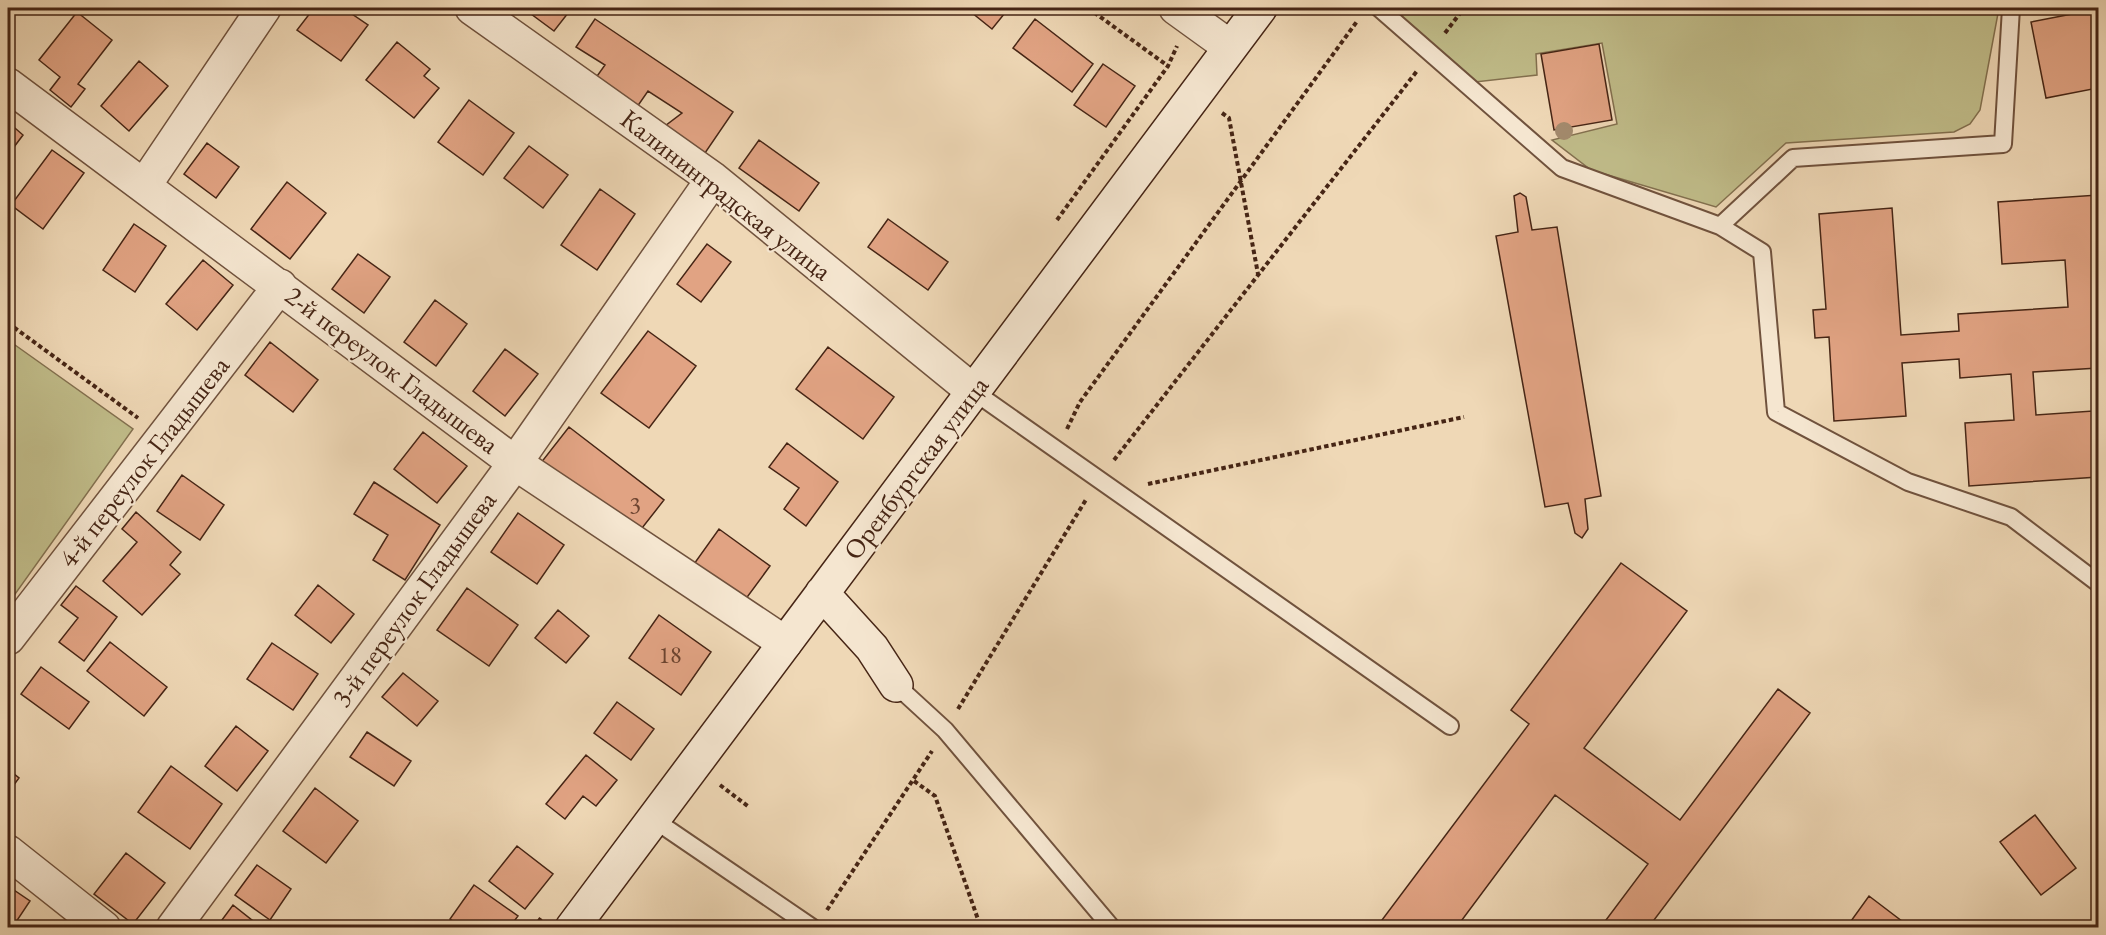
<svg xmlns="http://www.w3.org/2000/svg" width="2106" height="935" viewBox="0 0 2106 935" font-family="'EB Garamond',serif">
<rect width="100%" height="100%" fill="#efd8b6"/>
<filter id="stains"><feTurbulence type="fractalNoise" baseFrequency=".00333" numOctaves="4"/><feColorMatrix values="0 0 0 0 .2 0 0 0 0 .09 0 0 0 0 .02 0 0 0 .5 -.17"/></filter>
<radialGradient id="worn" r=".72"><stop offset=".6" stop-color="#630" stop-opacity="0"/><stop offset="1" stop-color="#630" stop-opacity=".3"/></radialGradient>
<path fill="#c0bc89" stroke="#83704f" stroke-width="1.5" d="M1392,8H1999L1980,110L1970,124L1954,132L1786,143L1716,207L1591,170L1552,140L1617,124L1602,43L1536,54L1537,75L1475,82Z
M8,340L133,429L8,604Z"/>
<path fill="#e1a383" stroke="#462515" stroke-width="1.5" d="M314,8H343L368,25L341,61L297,30Z
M523,8H572L554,31Z
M966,8H1009L992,29Z
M2098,9V88L2046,98L2031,22Z
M77,12L112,40L78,84L85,89L71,107L50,90L60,77L39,60Z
M595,19L733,112L705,153L665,126L682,113L648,91L637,107L595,79L605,65L576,47Z
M1035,19L1093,64L1072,92L1013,48Z
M397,42L430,69L424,76L439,88L414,118L366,80Z
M1599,44L1612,120L1554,130L1541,54Z
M139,61L168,86L129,131L101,106Z
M1103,64L1135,86L1106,127L1074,105Z
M469,100L514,133L483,175L438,142Z
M8,122L23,135L8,155Z
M759,140L819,183L799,211L739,168Z
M207,143L239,167L216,198L184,174Z
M529,146L568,175L543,208L504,178Z
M52,150L84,173L43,229L11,205Z
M287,182L326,213L290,259L251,229Z
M600,189L635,214L597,270L561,245Z
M1520,193L1526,197L1532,230L1557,227L1601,496L1585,499L1588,529L1582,538L1575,533L1568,503L1545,507L1496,236L1518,232L1514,196Z
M2098,195V368L2033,372L2036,415L2093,411L2098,477L1969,486L1965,423L2014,420L2011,374L1960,378L1959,359L1902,363L1906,416L1834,421L1829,337L1815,338L1813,310L1826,309L1819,214L1892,208L1901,335L1959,331L1958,314L2068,307L2065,260L2002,264L1998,202Z
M888,219L948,262L928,290L868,247Z
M134,224L166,246L135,292L103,270Z
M707,244L731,262L701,302L677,284Z
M358,254L390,277L364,313L332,289Z
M203,260L233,285L197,330L166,304Z
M435,300L467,324L436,366L404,342Z
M648,331L696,366L649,428L601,393Z
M270,342L318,380L293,412L245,375Z
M828,347L894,397L863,439L796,389Z
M505,349L538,374L505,416L473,391Z
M569,427L664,500L635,537L540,464Z
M423,432L467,466L437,503L394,469Z
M787,443L838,482L806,526L784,509L799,488L769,467Z
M182,475L224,505L200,540L157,511Z
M374,482L440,525L405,580L373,560L388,535L354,514Z
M136,512L181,552L170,565L180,574L142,615L103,581L137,542L122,529Z
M518,513L564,545L537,584L491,552Z
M719,529L770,566L745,600L694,564Z
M1621,563L1687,611L1584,748L1680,820L1778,689L1810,713L1648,928H1600L1648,864L1555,795L1456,928H1376L1529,724L1511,710Z
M318,585L354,614L331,643L295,615Z
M76,586L117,617L84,661L59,642L78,618L61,605Z
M467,588L518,625L489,666L437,630Z
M558,610L589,636L566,663L535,638Z
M659,615L711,652L681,695L629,658Z
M110,642L167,687L144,716L87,671Z
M272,643L318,674L293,710L247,679Z
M41,667L89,702L69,729L21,694Z
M403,673L438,701L417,726L382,697Z
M617,702L654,729L631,760L594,733Z
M236,726L268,751L237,791L205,766Z
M367,732L411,761L394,786L350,757Z
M586,755L617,780L596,806L583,796L565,819L546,804Z
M171,766L222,804L190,849L138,812Z
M8,769L19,778L8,793Z
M315,788L358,821L326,863L283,831Z
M2035,815L2076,868L2041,895L2000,842Z
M517,846L553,874L525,909L489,881Z
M126,853L165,883L133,924L94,894Z
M257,865L291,889L270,920L235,895Z
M474,885L518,916L509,928H463L450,919Z
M8,886L30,901L12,928H8Z
M1869,896L1911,928H1846Z
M233,905L262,928H216Z"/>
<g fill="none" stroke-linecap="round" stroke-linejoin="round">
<defs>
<path id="lane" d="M1379,8L1562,168L1720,226L1762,252L1776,412L1908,482L2011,517L2098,583
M1720,226L1793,158L2003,144L2011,8
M973,391L1450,726
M896,685L945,730L1112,928
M653,819L813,928"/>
<path id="street" d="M472,8L713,179L973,391
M1176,8L1230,47
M8,85L515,463L785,643
M144,186L264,8
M8,638L280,286
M8,852L104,928
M173,928L515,463L713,179"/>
<path id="secondary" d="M822,593L872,648L896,685
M572,928L1260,8"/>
</defs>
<use href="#lane" stroke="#70523d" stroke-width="20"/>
<use href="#street" stroke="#70523d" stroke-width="36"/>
<use href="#secondary" stroke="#462515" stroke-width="36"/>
<path stroke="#462515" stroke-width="4" stroke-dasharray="4.5 3" stroke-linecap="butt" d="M1088,8L1168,66
M1445,33L1464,8
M1222,113L1229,118L1258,274
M1057,220L1168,66L1177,46
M8,323L138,418
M1067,429L1080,402L1358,20
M1114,460L1417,71
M1148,484L1464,417
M958,709L1087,498
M914,781L935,796L981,928
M720,785L749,807
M827,910L932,751
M534,928L541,918"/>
<use href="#lane" stroke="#f5e6d0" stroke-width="16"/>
<use href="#street" stroke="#f5e6d0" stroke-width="33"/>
<use href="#secondary" stroke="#f5e6d0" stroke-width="33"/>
</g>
<circle fill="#a38a6d" cx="1564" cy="131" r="9"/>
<g text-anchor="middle" stroke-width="4.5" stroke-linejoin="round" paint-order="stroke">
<g font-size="24" fill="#6d4430">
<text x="635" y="513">3</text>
<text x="670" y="663">18</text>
</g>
<g font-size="27" fill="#462515" stroke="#f5e6d0">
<text transform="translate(726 195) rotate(38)" y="9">Калининградская улица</text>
<text transform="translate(392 370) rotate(37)" y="9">2-й переулок Гладышева</text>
<text transform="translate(144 462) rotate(-52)" y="9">4-й переулок Гладышева</text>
<text transform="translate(916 468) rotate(-53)" y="9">Оренбургская улица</text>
<text transform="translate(414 599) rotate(-54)" y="9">3-й переулок Гладышева</text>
</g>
</g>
<rect width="2106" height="935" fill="none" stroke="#efd8b6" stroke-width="30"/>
<rect x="9" y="9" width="2088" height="917" fill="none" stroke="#462515" stroke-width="3"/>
<rect x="15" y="15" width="2076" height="905" fill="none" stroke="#462515" stroke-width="1.5"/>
<rect width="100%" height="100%" filter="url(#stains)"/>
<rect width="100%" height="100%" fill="url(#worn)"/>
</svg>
